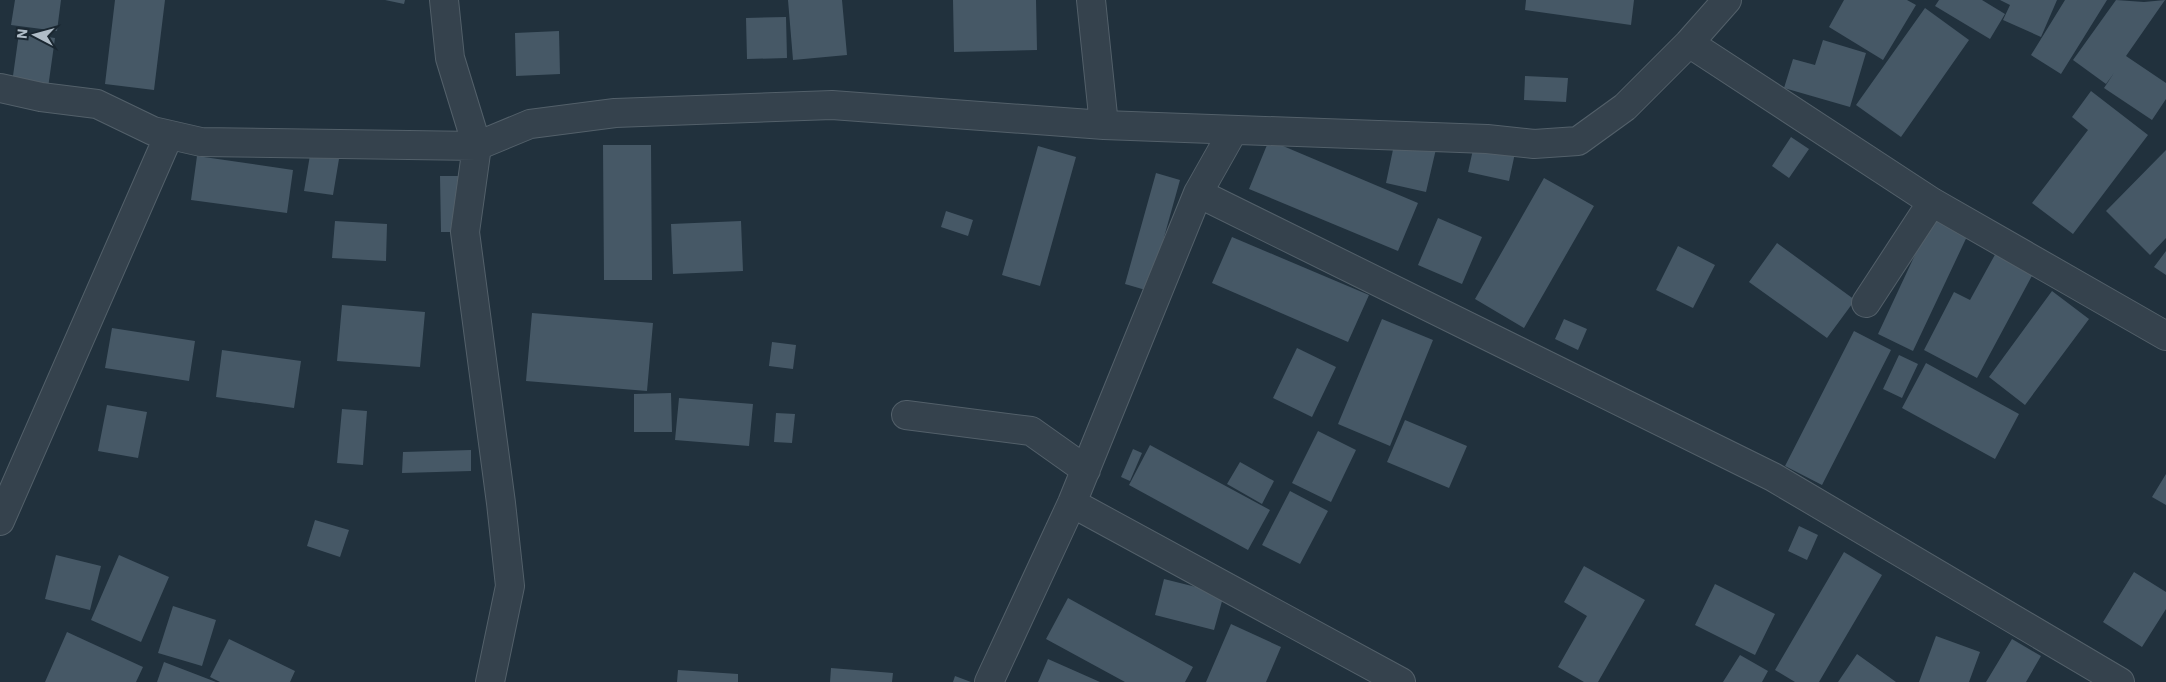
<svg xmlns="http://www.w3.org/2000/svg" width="2166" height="682" viewBox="0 0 2166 682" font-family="'IBM Plex Sans',sans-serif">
<rect width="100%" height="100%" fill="#21313d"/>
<path fill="#465866" d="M15,0H61L57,31L11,25Z
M115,0H165L154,90L105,84Z
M385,0H405L404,4Z
M788,0H842L847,55L793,60Z
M953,0H1036L1037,50L954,52Z
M1526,0H1634L1631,25L1525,10Z
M1844,0H1907L1916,5L1883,60L1829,27Z
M1939,0H1982L2005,14L1990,39L1935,6Z
M2000,0H2057L2041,37L2003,20L2010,5Z
M2065,0H2107L2061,74L2031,55Z
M2116,0L2144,2L2165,0L2126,56L2166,83V99L2152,120L2104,88L2114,73L2106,84L2073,60Z
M1925,8L1969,40L1901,137L1856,105Z
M786,17L787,58L747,59L746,18Z
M559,31L560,74L516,76L515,33Z
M19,33L55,38L48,88L12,83Z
M1823,40L1866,53L1850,107L1784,88L1793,59L1815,65Z
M1525,76L1568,78L1566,102L1524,100Z
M2091,91L2148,135L2073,234L2032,203L2088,130L2072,117Z
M1791,137L1809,149L1789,178L1772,166Z
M1269,140L1418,203L1398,251L1249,189Z
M1395,140L1436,149L1426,192L1386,183Z
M603,145H651L652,280H604Z
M1474,145L1515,153L1509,181L1468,172Z
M1038,146L1076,157L1040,286L1002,275Z
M2166,150V238L2150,255L2106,211Z
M310,155L339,159L333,195L304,191Z
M197,156L293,170L287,213L191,200Z
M1156,173L1180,180L1149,291L1125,284Z
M440,176H459L460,232H441Z
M1544,178L1594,206L1524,328L1475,299Z
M946,211L973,220L968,236L941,227Z
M1935,212L1971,228L1913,351L1878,334Z
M1438,218L1482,237L1462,284L1418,265Z
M335,221L387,224L386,261L332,258Z
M741,221L743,271L673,274L671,224Z
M1232,237L1369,295L1348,342L1212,283Z
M1777,243L1855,300L1827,338L1749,282Z
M1678,246L1715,265L1693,308L1656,290Z
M1997,251L2034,272L1977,378L1924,350L1954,292L1970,300Z
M2166,251V275L2154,267Z
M2052,291L2089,319L2025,405L1989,377Z
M342,305L425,312L420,367L337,361Z
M532,313L653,323L647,391L526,381Z
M1382,319L1433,340L1390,446L1338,424Z
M1564,319L1587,329L1578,350L1555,339Z
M112,328L195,341L189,381L105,368Z
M1854,331L1891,350L1822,485L1785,466Z
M772,342L796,345L793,369L769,366Z
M1297,348L1336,367L1312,417L1273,398Z
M222,350L301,361L294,408L216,397Z
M1899,355L1918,364L1902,398L1883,389Z
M1926,363L2019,414L1995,459L1902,408Z
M671,393L672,432H634V394Z
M679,398L753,404L749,446L675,440Z
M107,405L147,412L138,458L98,451Z
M342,409L367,411L363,465L337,463Z
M776,413L795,414L792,443L774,442Z
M1405,420L1467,446L1449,488L1387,462Z
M1318,431L1356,450L1331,502L1292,483Z
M1150,445L1270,510L1248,550L1129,485Z
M1133,449L1142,453L1130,481L1121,477Z
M471,450V471L402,473L403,452Z
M1240,462L1274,481L1262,504L1227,484Z
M2166,474V505L2152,497Z
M1290,491L1328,511L1300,564L1262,545Z
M315,520L349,530L340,557L307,546Z
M1799,526L1818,535L1807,560L1788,551Z
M1844,552L1882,575L1819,682H1795L1775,670Z
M56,555L101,566L90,610L45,599Z
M119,555L169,577L141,642L91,620Z
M1584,566L1645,600L1598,682H1584L1558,667L1587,616L1564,602Z
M2134,572L2166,592V609L2142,647L2103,622Z
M1164,579L1224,594L1214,630L1155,615Z
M1715,584L1775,614L1755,655L1695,625Z
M1068,598L1193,667L1185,682H1125L1046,639Z
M173,606L216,620L202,666L158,653Z
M1231,624L1281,647L1266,682H1206Z
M67,632L143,667L136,682H45Z
M1936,636L1980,652L1969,682H1919Z
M229,639L295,671L290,682H220L210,677Z
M2012,639L2041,656L2026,682H1986Z
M1857,654L1896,682H1838Z
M1740,655L1768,671L1762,682H1723Z
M1048,659L1100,682H1038Z
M164,662L216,682H157Z
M831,668L893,673L892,682H830Z
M678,670L738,674V682H677Z
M955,676L971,682H953Z"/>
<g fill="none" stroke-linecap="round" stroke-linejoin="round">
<defs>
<path id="minor" d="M444,0L450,58L477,146L465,232L501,503L510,586L490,682
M1091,0L1104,125
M1689,43L1932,202L2166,336
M0,88L41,97L97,104L153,131L201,142L477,146L530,124L615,113L832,105L1104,125L1487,139L1534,144L1578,141L1625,107L1689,43L1727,0
M1198,193L1773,477L2120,682
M1866,303L1932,202
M906,415L1031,431L1086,470
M1072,503L1401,682
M0,521L169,135
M989,682L1072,503L1198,193L1233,131"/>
</defs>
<use href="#minor" stroke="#53606a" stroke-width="30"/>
<use href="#minor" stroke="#35424d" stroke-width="28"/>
</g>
<g transform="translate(35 35) rotate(276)" stroke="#1a2731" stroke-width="4" paint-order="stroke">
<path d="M0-4L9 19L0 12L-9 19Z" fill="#b0bdc8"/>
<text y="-8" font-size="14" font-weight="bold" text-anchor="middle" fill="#b0bdc8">N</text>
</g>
</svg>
